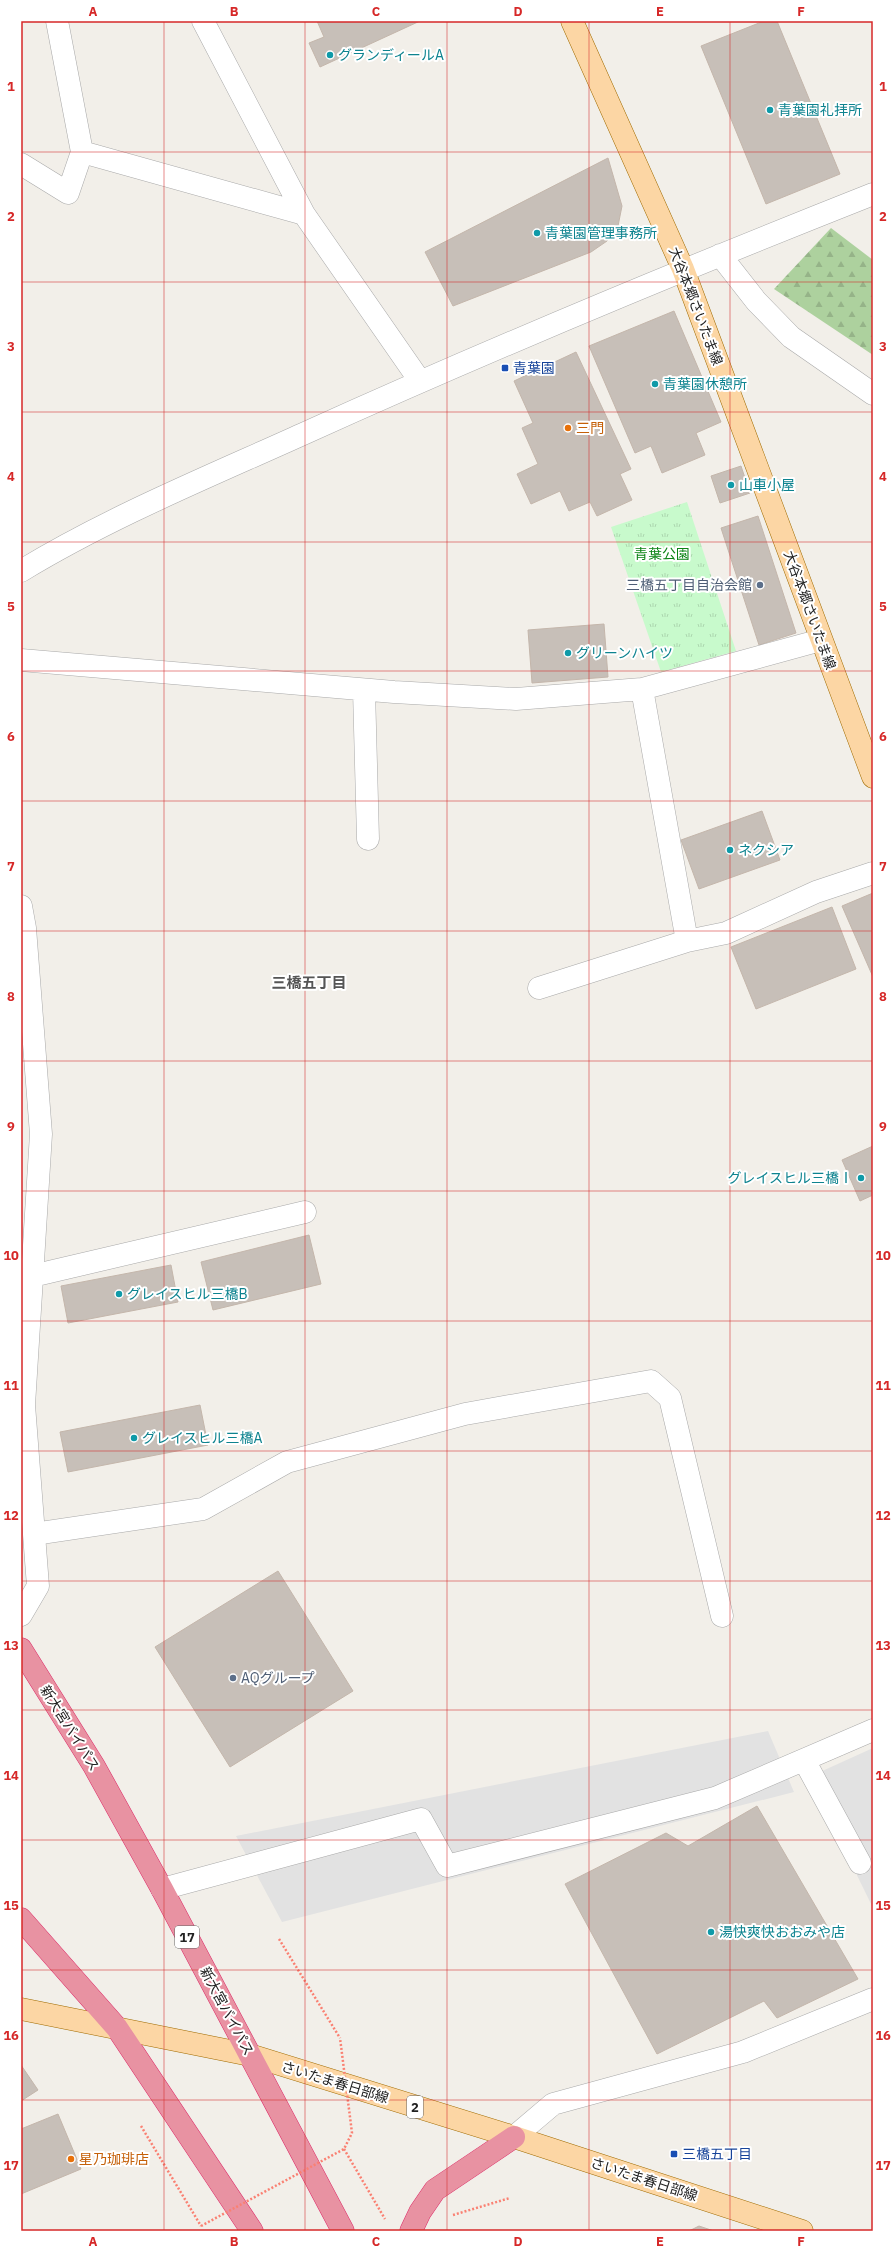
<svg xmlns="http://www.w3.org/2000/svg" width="894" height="2252" viewBox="0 0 894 2252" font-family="'IBM Plex Sans','Noto Sans JP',sans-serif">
<defs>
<pattern id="forest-firs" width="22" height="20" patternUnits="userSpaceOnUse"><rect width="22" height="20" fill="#add19e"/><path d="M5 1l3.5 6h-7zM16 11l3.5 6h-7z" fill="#95b388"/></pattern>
<pattern id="park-tufts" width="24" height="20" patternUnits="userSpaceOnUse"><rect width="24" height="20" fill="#c8facc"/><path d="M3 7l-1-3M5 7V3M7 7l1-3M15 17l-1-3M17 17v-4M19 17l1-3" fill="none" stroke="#acd6af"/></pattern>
</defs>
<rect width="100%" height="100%" fill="#f2efe9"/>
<path fill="url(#forest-firs)" d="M831,228L873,260V355L774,289Z"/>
<path fill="url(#park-tufts)" d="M687,502L736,651L661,672L611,527Z"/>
<path fill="#e2e2e2" d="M768,1731L794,1792L282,1922L236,1836Z
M873,1748V1908L809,1777Z"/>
<path fill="#c7bfb8" stroke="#c4b6ab" d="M317,21H420L320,67L309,43L324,37Z
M764,21H777L840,174L766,204L701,46Z
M608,158L622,206L618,226L607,241L591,252L453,306L425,252Z
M674,311L721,422L696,433L705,455L662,473L651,446L635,453L589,346Z
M576,352L631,469L620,474L632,500L597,516L590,502L569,511L560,491L531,504L517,474L538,464L522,428L533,423L514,381Z
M741,466L750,493L720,503L711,476Z
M758,516L796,633L759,645L721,528Z
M604,624L608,677L532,683L528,630Z
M762,811L780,860L699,889L681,840Z
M873,893V977L842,906Z
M832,907L856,969L756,1009L731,947Z
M873,1146V1195L860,1201L842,1160Z
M309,1235L321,1284L213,1310L201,1262Z
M171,1265L178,1302L68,1323L61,1286Z
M200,1405L208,1445L68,1472L60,1432Z
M278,1571L353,1691L230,1767L155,1647Z
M757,1806L858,1979L777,2018L764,2001L657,2054L565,1884L666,1833L688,1846Z
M21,2065L38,2090L21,2101Z
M58,2114L81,2169L21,2194V2129Z
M699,2226L714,2231H689Z"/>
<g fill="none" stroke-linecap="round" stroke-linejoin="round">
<defs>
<path id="minor" d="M57,21L82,152L304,214L420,381
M203,21L304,214
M21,164L68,193L82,152
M720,255L756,301L791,337L873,394
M21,571C110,517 208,477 303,434C491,349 681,270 873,194
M21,660L394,692L516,699L642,689L821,640
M642,689L687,941
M364,690L368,839
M21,906L25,928L41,1134L24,1405L38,1586L21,1615
M539,988L687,941L726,933L816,892L873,873
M32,1276L305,1212
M34,1534L203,1509L287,1462L465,1414L651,1381L670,1398L722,1616
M804,1760L860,1863
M162,1889L421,1819L447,1866L715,1798L873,1730
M514,2137L553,2104L743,2052L873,1999"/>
<path id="major" d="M572,21L683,269L873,777
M21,2009L250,2055L514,2137L802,2231"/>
<path id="highway" d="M21,1649L94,1766L162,1889L343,2231
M21,1919L117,2028L252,2231
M411,2231L420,2212L435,2190L514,2137"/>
</defs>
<use href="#minor" stroke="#a9a9a9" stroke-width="23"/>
<use href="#major" stroke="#a06b00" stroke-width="23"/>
<use href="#highway" stroke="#dc2a67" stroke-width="23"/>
<path stroke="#fa8072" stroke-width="2.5" stroke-dasharray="2 2" stroke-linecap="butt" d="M279,1939L340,2038
M141,2126L201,2226
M344,2149L385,2219
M453,2215L510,2198"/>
<use href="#minor" stroke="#fff" stroke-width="22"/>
<use href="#major" stroke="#fcd6a4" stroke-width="22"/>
<use href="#highway" stroke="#e892a2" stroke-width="22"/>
<path stroke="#fa8072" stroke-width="2.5" stroke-dasharray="2 2" stroke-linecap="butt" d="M201,2226L344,2149L352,2133L340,2038"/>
</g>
<path fill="none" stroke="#d62828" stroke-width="1" stroke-opacity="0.55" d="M164,21V2231M305,21V2231M447,21V2231M589,21V2231M730,21V2231M21,152H873M21,282H873M21,412H873M21,542H873M21,671H873M21,801H873M21,931H873M21,1061H873M21,1191H873M21,1321H873M21,1451H873M21,1581H873M21,1710H873M21,1840H873M21,1970H873M21,2100H873"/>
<g fill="#0f9aa8" stroke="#fff" stroke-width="1.5">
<circle cx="330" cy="55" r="4"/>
<circle cx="770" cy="110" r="4"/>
<circle cx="537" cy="233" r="4"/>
<circle cx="655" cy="384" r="4"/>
<circle cx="731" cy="485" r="4"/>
<circle cx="568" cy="653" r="4"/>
<circle cx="730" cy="850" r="4"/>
<circle cx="861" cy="1178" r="4"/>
<circle cx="119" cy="1294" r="4"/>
<circle cx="134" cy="1438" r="4"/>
<circle cx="711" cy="1932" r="4"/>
</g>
<g fill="#1a4fb4" stroke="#fff" stroke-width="1.5">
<rect x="501" y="364" width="8" height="8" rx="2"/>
<rect x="670" y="2150" width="8" height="8" rx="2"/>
</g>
<g fill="#e8710a" stroke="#fff" stroke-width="1.5">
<circle cx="568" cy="428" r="4"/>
<circle cx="71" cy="2159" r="4"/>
</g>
<g fill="#5c6f8a" stroke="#fff" stroke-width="1.5">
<circle cx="760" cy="585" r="4"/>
<circle cx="233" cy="1678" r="4"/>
</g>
<g text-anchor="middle" stroke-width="4" stroke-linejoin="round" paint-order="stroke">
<g fill="#fff" stroke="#646464" stroke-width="1">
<rect x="175" y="1926" width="24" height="22" rx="3"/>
<rect x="407" y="2096" width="16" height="22" rx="3"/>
</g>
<g font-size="13" font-weight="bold" fill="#222">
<text x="187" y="1942">17</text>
<text x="415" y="2112">2</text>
</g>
<g font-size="14" fill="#0d838f" stroke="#fff" text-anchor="start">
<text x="338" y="60">グランディールA</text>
<text x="778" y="115">青葉園礼拝所</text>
<text x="545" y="238">青葉園管理事務所</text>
<text x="663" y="389">青葉園休憩所</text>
<text x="739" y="490">山車小屋</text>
<text x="576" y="658">グリーンハイツ</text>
<text x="738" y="855">ネクシア</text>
<text x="853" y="1183" text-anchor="end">グレイスヒル三橋Ⅰ</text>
<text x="127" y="1299">グレイスヒル三橋B</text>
<text x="142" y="1443">グレイスヒル三橋A</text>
<text x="719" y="1937">湯快爽快おおみや店</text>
</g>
<g font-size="14" fill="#222" stroke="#fff">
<text transform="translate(696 306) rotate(69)" y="5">大谷本郷さいたま線</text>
<text transform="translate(810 610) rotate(70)" y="5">大谷本郷さいたま線</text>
<text transform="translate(70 1728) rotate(58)" y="5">新大宮バイパス</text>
<text transform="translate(227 2011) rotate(62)" y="5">新大宮バイパス</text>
<text transform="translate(335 2082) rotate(17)" y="5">さいたま春日部線</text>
<text transform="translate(644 2179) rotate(18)" y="5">さいたま春日部線</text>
</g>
<g font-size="14" fill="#164399" stroke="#fff" text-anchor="start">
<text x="513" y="373">青葉園</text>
<text x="682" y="2159">三橋五丁目</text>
</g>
<g font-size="14" fill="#c56008" stroke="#fff" text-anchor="start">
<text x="576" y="433">三門</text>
<text x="79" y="2164">星乃珈琲店</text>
</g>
<g font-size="14" fill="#0c8416" stroke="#fff">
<text x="662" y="559">青葉公園</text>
</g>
<g font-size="14" fill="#4e5e75" stroke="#fff" text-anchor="end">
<text x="752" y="590">三橋五丁目自治会館</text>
<text x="241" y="1683" text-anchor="start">AQグループ</text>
</g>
<g font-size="15" font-weight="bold" fill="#555" stroke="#fff">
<text x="309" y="988">三橋五丁目</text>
</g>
</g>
<rect width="894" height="2252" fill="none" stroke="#ffffff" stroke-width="44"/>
<rect x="22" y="22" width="850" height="2208" fill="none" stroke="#d62828" stroke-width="1.5"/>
<g font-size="13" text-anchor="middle" font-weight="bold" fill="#d62828">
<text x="93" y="16">A</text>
<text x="234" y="16">B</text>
<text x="376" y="16">C</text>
<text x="518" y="16">D</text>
<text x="660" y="16">E</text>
<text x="801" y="16">F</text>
<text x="11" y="91">1</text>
<text x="883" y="91">1</text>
<text x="11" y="221">2</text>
<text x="883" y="221">2</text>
<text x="11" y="351">3</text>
<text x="883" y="351">3</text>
<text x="11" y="481">4</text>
<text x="883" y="481">4</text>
<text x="11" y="611">5</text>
<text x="883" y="611">5</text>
<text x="11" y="741">6</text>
<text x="883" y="741">6</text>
<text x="11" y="871">7</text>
<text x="883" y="871">7</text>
<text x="11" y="1001">8</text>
<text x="883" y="1001">8</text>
<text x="11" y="1131">9</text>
<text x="883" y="1131">9</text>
<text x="11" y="1260">10</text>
<text x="883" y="1260">10</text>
<text x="11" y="1390">11</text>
<text x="883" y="1390">11</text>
<text x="11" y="1520">12</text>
<text x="883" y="1520">12</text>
<text x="11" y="1650">13</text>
<text x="883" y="1650">13</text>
<text x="11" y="1780">14</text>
<text x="883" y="1780">14</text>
<text x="11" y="1910">15</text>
<text x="883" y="1910">15</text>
<text x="11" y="2040">16</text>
<text x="883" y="2040">16</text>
<text x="11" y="2170">17</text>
<text x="883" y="2170">17</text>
<text x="93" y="2246">A</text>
<text x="234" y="2246">B</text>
<text x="376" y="2246">C</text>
<text x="518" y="2246">D</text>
<text x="660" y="2246">E</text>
<text x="801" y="2246">F</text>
</g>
</svg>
